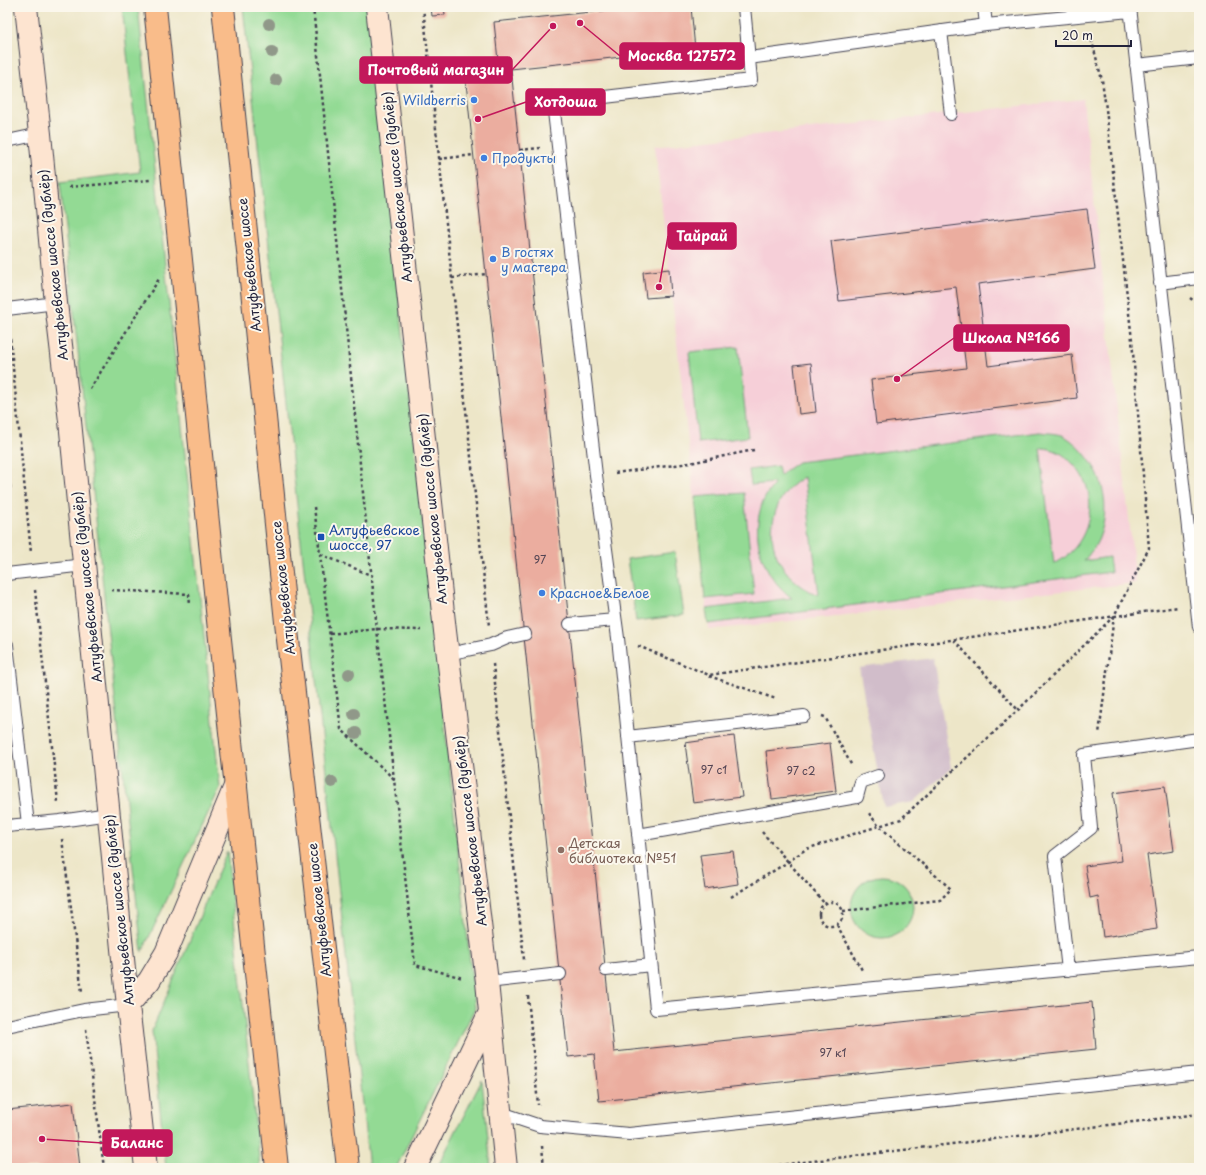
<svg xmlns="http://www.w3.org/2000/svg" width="1206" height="1175" viewBox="0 0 1206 1175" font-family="'Playpen Sans',sans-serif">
<rect width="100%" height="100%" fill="#fbf7ec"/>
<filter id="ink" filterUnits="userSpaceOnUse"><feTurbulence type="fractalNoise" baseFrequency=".025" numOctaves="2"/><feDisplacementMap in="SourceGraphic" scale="8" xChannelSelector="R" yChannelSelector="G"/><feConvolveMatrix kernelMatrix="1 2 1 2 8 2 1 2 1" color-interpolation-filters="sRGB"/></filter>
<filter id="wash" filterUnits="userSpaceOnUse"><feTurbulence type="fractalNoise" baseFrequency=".012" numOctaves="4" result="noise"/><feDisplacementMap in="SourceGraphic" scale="16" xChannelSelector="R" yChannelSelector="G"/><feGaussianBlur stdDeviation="0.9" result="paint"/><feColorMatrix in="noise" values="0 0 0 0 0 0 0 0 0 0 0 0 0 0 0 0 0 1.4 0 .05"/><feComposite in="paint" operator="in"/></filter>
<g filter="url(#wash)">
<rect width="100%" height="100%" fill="#ede6c8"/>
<path fill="#f6cfd8" d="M1083,99L1136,583L709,630L655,146Z"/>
<path fill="#d1bdca" d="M933,658L951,768L914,802L884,807L859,668Z"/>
<path fill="#93da94" stroke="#5a7e68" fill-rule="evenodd" d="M122,7H138L220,788L142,952L60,182L140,172Z
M243,7H368L475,1008L396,1168H369Z
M738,347L748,437L698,443L689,352Z
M1040,432C1047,433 1055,433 1062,435C1069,438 1078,446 1083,452C1104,475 1111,508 1099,538C1096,546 1090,553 1084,561L1109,557L1111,572L708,624L706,609L792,598C763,576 750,539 762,504C765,496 770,490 775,483L751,485L749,470L778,466L780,476L785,471L798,462ZM1040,448C1055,448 1064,454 1074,465C1102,495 1091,546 1054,564ZM804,477L819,594L818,595C780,579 761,542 779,503C784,492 794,482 804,477Z
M744,493L754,594L705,599L695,497Z
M675,552L684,615L636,621L627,559Z
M227,851L260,1168H166L152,1031Z
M851 907a31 31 0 1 1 62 0a31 31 0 1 1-62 0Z
M482,1080L491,1168H437Z"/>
<g id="blocks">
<path fill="#ebad9f" d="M431,7H444L445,15L432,16Z
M640,7H691L695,49L511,69L614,1052L1092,1002L1096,1049L599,1101L594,1054L568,1057L465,73L499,70L494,22Z
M1087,209L1095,269L978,284L988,366L1072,355L1077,398L876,424L871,380L966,368L956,287L839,301L831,241Z
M669,269L671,296L646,298L643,272Z
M811,363L816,412L799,414L794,365Z
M7,462H8L11,488H7Z
M734,736L742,797L693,803L685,743Z
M830,743L836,791L772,799L766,751Z
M1165,786L1174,851L1147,855L1157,929L1103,937L1098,896L1090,898L1085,866L1122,861L1113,793Z
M733,851L738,884L705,889L700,855Z
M73,1103L80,1168H7V1110Z"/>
</g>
</g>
<g filter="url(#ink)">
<use href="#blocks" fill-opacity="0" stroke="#403f50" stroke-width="1"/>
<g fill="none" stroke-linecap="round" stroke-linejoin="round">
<defs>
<path id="lane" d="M744,7L751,80L553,103L596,475L618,638L656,1009L1199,957
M984,7L986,25
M1130,7L1199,627
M941,31L951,114
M749,58L986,25L1130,11
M1136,65L1199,58
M7,141L40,134
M1160,283L1199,278
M7,309L56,303
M7,574L84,565
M570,624L615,620
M7,645L28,824
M448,654L491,645L507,638L525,634
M628,737L804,716
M7,826L60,821L109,814
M638,835L857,797L861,782L878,776
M606,970L651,965
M1068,970L1055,856L1091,828L1084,755L1199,739
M487,982L560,974
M7,1026L84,1010L128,1005
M501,1113L540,1126L629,1134L1199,1073"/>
<path id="secondary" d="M26,7L40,134L56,303L70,421L124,969L146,1168
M377,7L445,631L487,982L490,1012L415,1168
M128,1005L149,981L166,953L236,784
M490,1012L506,1168"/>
<path id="primary" d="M155,7L219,630L277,1168
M223,7L286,622L348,1168"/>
</defs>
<use href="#lane" stroke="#403f50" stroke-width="14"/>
<use href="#secondary" stroke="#403f50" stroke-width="24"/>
<use href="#primary" stroke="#403f50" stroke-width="24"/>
<path stroke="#403f50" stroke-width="2.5" stroke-dasharray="3 3" stroke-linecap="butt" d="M313,7L377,629L415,965L463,978
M423,7L489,626
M941,7L950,10
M1090,34L1102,80L1106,109L1132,340L1149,548L1114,616L1099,734
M520,150L540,148
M439,159L474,155
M69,187L150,180
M533,269L553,266
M452,278L487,274
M1190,298L1199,305
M9,327L31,553
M90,389L159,279
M615,473L690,463L754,450
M314,507L320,554L373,576
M320,554L341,729L394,779
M35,590L58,802
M111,590L189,594L190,605
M330,634L377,629L421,630
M954,640L1018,710
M638,646L709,675L1178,607
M493,664L524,960
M709,676L776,699
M822,716L825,717L852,766
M762,832L825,904
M62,839L82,992
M731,897L788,862L806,849L901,819L1018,710L1113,617
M819 914a12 12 0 1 1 24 0a12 12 0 1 1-24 0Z
M843,911L940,900L951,889L878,825L868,812
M837,925L862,970
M528,996L538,1105
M86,1029L104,1168
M542,1146L544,1168
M755,1168L1199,1114"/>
<use href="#lane" stroke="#fff" stroke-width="12"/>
<use href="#secondary" stroke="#fde4d0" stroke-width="22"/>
<use href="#primary" stroke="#f9bc8a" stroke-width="22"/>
</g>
<g fill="#909889">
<circle cx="269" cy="24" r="6"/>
<circle cx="272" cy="52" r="6"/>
<circle cx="276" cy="80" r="6"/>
<circle cx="349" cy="674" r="6"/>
<circle cx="354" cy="714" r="6"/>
<circle cx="356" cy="733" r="6"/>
<circle cx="332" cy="782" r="6"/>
</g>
</g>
<g fill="#3f7fe0" stroke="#fbf7ec" stroke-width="1.5">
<circle cx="474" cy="100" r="4"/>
<circle cx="484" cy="158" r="4"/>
<circle cx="493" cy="259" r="4"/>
<circle cx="542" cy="593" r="4"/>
</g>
<rect fill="#1a4fb4" stroke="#fbf7ec" stroke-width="1.5" x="317" y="533" width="8" height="8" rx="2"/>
<circle fill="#8d6e63" stroke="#fbf7ec" stroke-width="1.5" cx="561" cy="850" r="4"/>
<g text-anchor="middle" stroke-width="4" stroke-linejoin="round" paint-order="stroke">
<g font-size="11" fill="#544554">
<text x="540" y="564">97</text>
<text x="714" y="774">97 с1</text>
<text x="801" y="775">97 с2</text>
<text x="833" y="1057">97 к1</text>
</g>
<g font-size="13" fill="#366cbe" stroke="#fbf7ec" text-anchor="start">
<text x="466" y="105" text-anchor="end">Wildberris</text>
<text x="492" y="163">Продукты</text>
<text x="501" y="257">В гостях<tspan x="501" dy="15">у мастера</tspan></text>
<text x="550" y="598">Красное&amp;Белое</text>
</g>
<g font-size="13" fill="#22223b" stroke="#fbf7ec">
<text transform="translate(397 187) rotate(-96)" y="5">Алтуфьевское шоссе (дублёр)</text>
<text transform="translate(53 265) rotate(-96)" y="5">Алтуфьевское шоссе (дублёр)</text>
<text transform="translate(249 265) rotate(-96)" y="5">Алтуфьевское шоссе</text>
<text transform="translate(432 509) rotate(-96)" y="5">Алтуфьевское шоссе (дублёр)</text>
<text transform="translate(87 587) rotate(-96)" y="5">Алтуфьевское шоссе (дублёр)</text>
<text transform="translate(283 588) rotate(-96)" y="5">Алтуфьевское шоссе</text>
<text transform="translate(470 831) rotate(-97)" y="5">Алтуфьевское шоссе (дублёр)</text>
<text transform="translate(119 910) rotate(-96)" y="5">Алтуфьевское шоссе (дублёр)</text>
<text transform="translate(319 910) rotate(-96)" y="5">Алтуфьевское шоссе</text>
</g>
<g font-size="13" fill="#164399" stroke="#fbf7ec" text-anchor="start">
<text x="329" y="535">Алтуфьевское<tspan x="329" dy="15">шоссе, 97</tspan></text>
</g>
<g font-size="13" fill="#785e54" stroke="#fbf7ec" text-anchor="start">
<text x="569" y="848">Детская<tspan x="569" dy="15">библиотека №51</tspan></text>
</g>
</g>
<path fill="none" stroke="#c2185b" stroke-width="1.5" d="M580 23L620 56M553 26L512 70M478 119L526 102M659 287L668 236M897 379L954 338M42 1139L103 1143"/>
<g fill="#c2185b" stroke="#fbf7ec" stroke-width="1.5">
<circle cx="580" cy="23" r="4"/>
<circle cx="553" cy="26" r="4"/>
<circle cx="478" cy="119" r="4"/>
<circle cx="659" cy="287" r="4"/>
<circle cx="897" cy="379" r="4"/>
<circle cx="42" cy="1139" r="4"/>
</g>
<g fill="#c2185b" stroke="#c2185b" stroke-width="1.5">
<rect x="620" y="43" width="124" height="26" rx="4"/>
<rect x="360" y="57" width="152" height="26" rx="4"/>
<rect x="526" y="89" width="79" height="26" rx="4"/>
<rect x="668" y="223" width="68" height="26" rx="4"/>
<rect x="954" y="325" width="115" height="26" rx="4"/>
<rect x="103" y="1130" width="69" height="26" rx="4"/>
</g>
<g font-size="14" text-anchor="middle" font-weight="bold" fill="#fff">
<text x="682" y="61">Москва 127572</text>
<text x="436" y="75">Почтовый магазин</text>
<text x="566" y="107">Хотдоша</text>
<text x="702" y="241">Тайрай</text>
<text x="1011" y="343">Школа №166</text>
<text x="137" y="1148">Баланс</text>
</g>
<rect width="1206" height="1175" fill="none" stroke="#fbf7ec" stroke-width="24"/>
<path d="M1056 40v6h75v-6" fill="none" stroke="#22223b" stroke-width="2"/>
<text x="1062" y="40" font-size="12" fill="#22223b" stroke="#fbf7ec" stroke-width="3" paint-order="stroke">20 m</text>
</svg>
